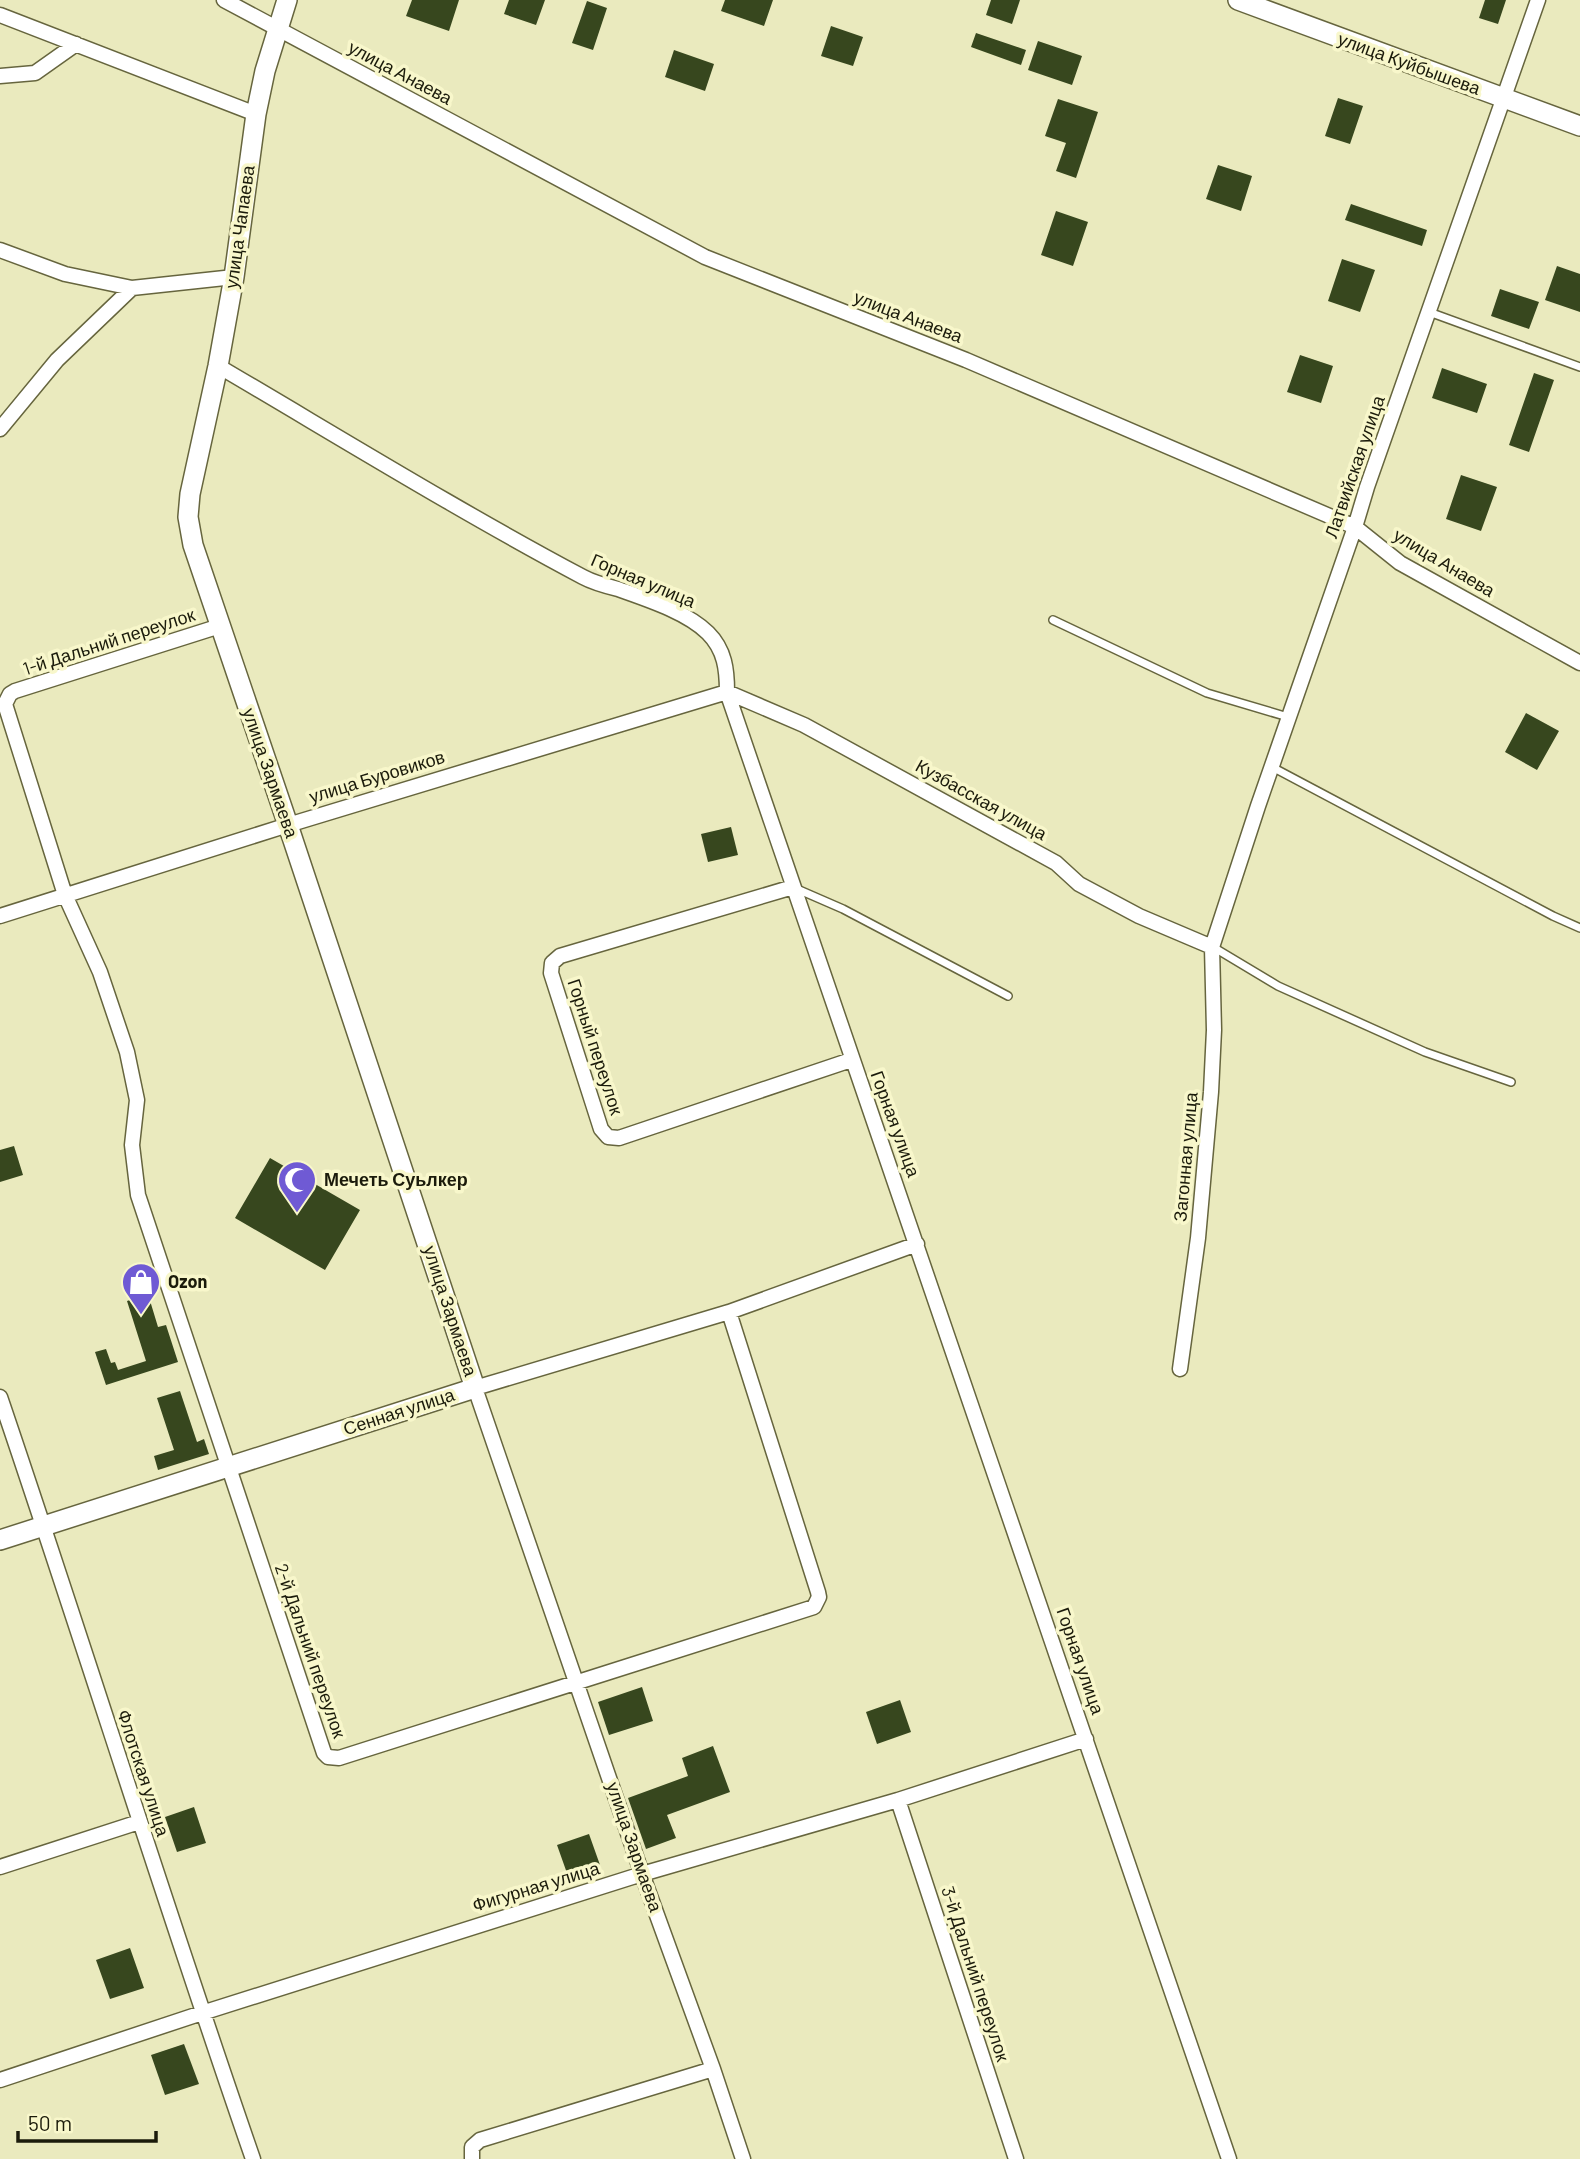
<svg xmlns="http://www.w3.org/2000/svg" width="1580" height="2159" viewBox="0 0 1580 2159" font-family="Barlow,sans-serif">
<rect width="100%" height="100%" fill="#eaeabe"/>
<path fill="#37471e" d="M412,0H459L449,31L406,16Z
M509,0H545L536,25L504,14Z
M725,0H773L764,26L721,11Z
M991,0H1020L1012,24L986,15Z
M1485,0H1506L1498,24L1479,18Z
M587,1L607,8L593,50L572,43Z
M831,26L863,37L853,66L821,56Z
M976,33L1026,50L1021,65L971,47Z
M1038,41L1082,56L1072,85L1028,70Z
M674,50L714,64L705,91L665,77Z
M1338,98L1363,106L1350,144L1325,136Z
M1058,99L1098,112L1076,178L1056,171L1066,143L1045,136Z
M1218,165L1252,176L1241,211L1206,199Z
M1351,204L1427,230L1422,246L1345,220Z
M1056,211L1088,222L1073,266L1041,255Z
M1342,259L1375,270L1360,312L1328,301Z
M1557,266L1580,274V312L1545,300Z
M1500,289L1539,302L1529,329L1491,316Z
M1300,355L1333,366L1321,403L1287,392Z
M1442,368L1487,384L1477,413L1432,398Z
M1534,373L1554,380L1529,452L1509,445Z
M1461,475L1497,487L1481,531L1446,519Z
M1526,713L1559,731L1537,770L1505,752Z
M731,827L738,855L708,862L701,834Z
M14,1146L23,1175L0,1182V1150Z
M270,1158L360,1210L325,1270L235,1218Z
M148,1294L158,1327L166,1325L178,1362L106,1385L95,1352L106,1349L111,1363L115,1362L118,1370L146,1361L127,1301Z
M180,1391L197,1442L204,1439L209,1454L158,1470L154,1456L174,1450L157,1398Z
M642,1687L653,1721L609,1735L598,1702Z
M900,1700L911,1732L877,1744L866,1712Z
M713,1746L730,1792L667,1815L676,1838L646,1849L628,1798L688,1776L682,1758Z
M194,1807L206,1843L177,1852L165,1817Z
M589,1834L600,1865L568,1876L557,1845Z
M130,1948L144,1988L110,1999L96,1960Z
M184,2044L199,2084L165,2095L151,2055Z"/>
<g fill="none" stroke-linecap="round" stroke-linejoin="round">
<defs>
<path id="service" d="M1429,312L1580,367
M1053,620L1207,693L1288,717
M1272,767L1553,916L1580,928
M797,889L843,909L1008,996
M1213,947L1278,986L1425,1052L1511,1082"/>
<path id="minor" d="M224,0L705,257L966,360L1355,527L1400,563L1580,663
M0,15L256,114
M0,76L35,73L76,44
M0,250L65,274L132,288L234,277
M218,366C339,437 459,511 583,577C594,583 606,586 618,589C646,599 687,612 708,633C725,650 727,670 727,692L1229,2159
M0,429L57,360L132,288
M220,626L15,691L10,694L5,704L65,895L100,972L127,1052L137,1100L132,1145L138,1195L324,1753L328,1757L339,1758L814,1607L819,1597L818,1592L729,1312
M793,887L560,956L552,963L551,973L601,1129L608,1137L619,1138L851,1060
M0,916L288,825L727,692L804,725L1056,863L1079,884L1139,916L1212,947
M1180,1369L1198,1238L1211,1092L1214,1030L1212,947L1258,806L1355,527L1367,487L1538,0
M0,1397C86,1650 165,1906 253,2159
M898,1800L1016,2159
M0,1867L139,1822
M0,2080L202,2013L642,1874L898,1800L1086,1739
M472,2159V2147L480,2140L713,2069
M743,2159L713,2069L642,1874L475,1388L729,1312L917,1244"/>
<path id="tertiary" d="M1238,0L1580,126
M0,1540L475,1388L288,825L193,545L188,517L190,494L218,366L234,277L256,114L265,71L287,0"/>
</defs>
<use href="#service" stroke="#66653e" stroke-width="10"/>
<use href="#minor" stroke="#66653e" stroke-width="17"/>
<use href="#tertiary" stroke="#66653e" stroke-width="22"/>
<use href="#service" stroke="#fff" stroke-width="7"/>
<use href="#minor" stroke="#fff" stroke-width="14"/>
<use href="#tertiary" stroke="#fff" stroke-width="19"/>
</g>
<defs>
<symbol id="mosque-pin" viewBox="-11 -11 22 30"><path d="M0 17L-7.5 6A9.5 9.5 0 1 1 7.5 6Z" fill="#6f5ad4" stroke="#f8f7cb"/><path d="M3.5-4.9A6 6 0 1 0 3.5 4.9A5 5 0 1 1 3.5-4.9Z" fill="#fff"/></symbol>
<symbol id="shop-pin" viewBox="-11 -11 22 30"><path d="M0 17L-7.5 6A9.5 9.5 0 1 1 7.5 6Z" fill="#6f5ad4" stroke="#f8f7cb"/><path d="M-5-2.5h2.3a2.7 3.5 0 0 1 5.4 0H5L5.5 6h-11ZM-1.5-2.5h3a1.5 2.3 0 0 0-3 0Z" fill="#fff"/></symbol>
</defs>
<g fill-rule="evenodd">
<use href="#mosque-pin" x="275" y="1158" width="44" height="60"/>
<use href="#shop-pin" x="119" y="1260" width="44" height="60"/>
</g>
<g text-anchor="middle" stroke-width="7" stroke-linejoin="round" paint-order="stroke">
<g font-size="18" fill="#1b1b0b" stroke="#f8f7cb">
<text transform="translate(1409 64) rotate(20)" y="6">улица Куйбышева</text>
<text transform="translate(400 73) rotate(28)" y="6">улица Анаева</text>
<text transform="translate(240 227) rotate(-82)" y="6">улица Чапаева</text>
<text transform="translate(908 317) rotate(21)" y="6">улица Анаева</text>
<text transform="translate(1355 467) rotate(-71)" y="6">Латвийская улица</text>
<text transform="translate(1444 563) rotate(31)" y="6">улица Анаева</text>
<text transform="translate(643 581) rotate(23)" y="6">Горная улица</text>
<text transform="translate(109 642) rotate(-18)" y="6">1-й Дальний переулок</text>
<text transform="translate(270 773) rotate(71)" y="6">улица Зармаева</text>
<text transform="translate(377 777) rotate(-17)" y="6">улица Буровиков</text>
<text transform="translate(981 800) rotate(29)" y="6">Кузбасская улица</text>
<text transform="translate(595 1047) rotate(72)" y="6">Горный переулок</text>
<text transform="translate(895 1124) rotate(70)" y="6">Горная улица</text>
<text transform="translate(1186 1157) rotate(-85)" y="6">Загонная улица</text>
<text transform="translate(450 1311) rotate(72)" y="6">улица Зармаева</text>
<text transform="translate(399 1412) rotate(-18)" y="6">Сенная улица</text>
<text transform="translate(310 1651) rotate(71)" y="6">2-й Дальний переулок</text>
<text transform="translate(1080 1661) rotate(71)" y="6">Горная улица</text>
<text transform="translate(143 1773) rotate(72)" y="6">Флотская улица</text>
<text transform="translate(634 1847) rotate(71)" y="6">улица Зармаева</text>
<text transform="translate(536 1887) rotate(-17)" y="6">Фигурная улица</text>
<text transform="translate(975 1974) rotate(72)" y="6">3-й Дальний переулок</text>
</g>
<g font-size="18" font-weight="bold" fill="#1b1b0b" stroke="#f8f7cb" text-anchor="start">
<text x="324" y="1186">Мечеть Суьлкер</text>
<text x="168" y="1288">Ozon</text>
</g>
</g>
<path d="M18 2131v10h138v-10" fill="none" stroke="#1b1b0b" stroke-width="3.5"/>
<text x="28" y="2131" font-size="21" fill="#1b1b0b" stroke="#f8f7cb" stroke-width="5" paint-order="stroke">50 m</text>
</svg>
